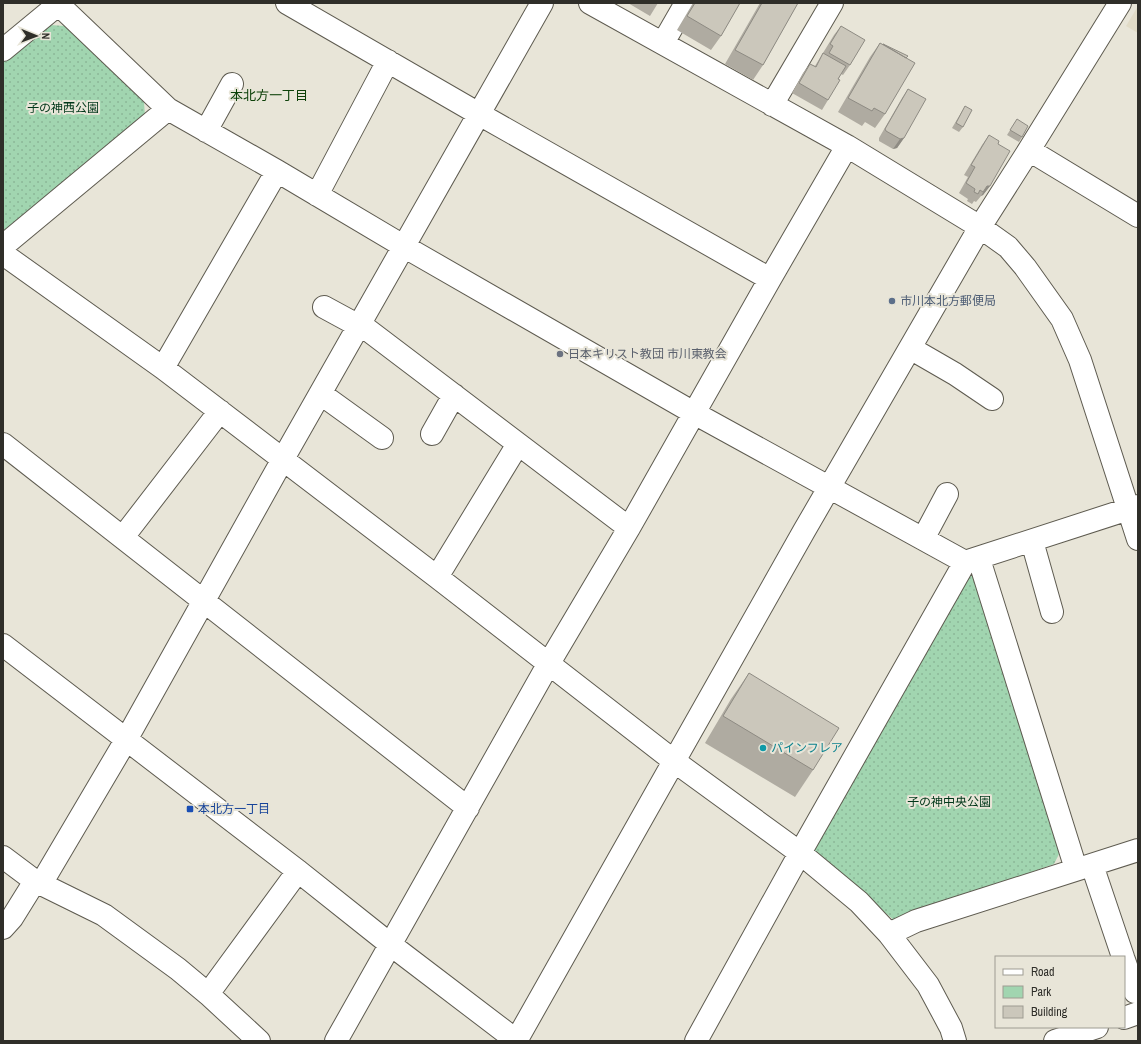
<svg xmlns="http://www.w3.org/2000/svg" width="1141" height="1044" viewBox="0 0 1141 1044" font-family="'Archivo Narrow','Noto Sans JP',sans-serif">
<defs>
<pattern id="green-dots" width="8" height="8" patternUnits="userSpaceOnUse"><rect width="8" height="8" fill="#a1d5b0"/><path d="M2 2h.1M6 6h.1" fill="none" stroke="#8bb797" stroke-width="1.8" stroke-linecap="round"/></pattern>
</defs>
<rect width="100%" height="100%" fill="#e8e5d8"/>
<path fill="#e1dbc7" d="M1138,6V33L1126,26Z"/>
<path fill="url(#green-dots)" d="M50,25L66,26L144,102L145,116L3,239V62Z
M979,572L1060,852L1054,864L895,921L813,852L971,573Z"/>
<g fill="none" stroke-linecap="round" stroke-linejoin="round">
<defs>
<path id="minor" d="M57,3L168,109L277,171L405,247L694,413L965,562
M287,3L479,114L770,279
M590,3L847,146L980,227L1008,247L1025,267L1062,319L1080,360L1138,539
M663,43L686,3
M3,50L60,3
M772,105L832,3
M206,131L232,84
M1029,150L1138,216
M317,195L388,61
M3,246L168,109
M3,254L163,368L437,577L674,761L800,853L859,902L889,934L928,985L951,1028L955,1041
M324,307L359,326
M360,324L629,528
M910,348L955,374L992,399
M163,368L277,171
M321,394L382,438
M432,434L454,395
M3,444L468,808
M123,537L220,411
M923,539L947,494
M1032,541L1052,612
M979,559L1076,869
M437,577L518,444
M3,645L298,871L391,945L517,1041
M3,857L35,881L104,915L178,969L208,994L259,1041
M1092,865L1123,957
M41,884L126,740L283,459L542,3
M3,928L12,918L35,881
M889,934L916,921L1138,850
M1124,960L1135,992
M208,994L298,871
M1124,1018L1138,1013
M336,1041L549,663L629,528L770,279L847,146
M516,1041L804,531L980,227L1029,150L1120,3
M696,1041L800,853L965,562L1138,506
M1055,1041L1097,1027"/>
</defs>
<use href="#minor" stroke="#5e5b50" stroke-width="24"/>
<use href="#minor" stroke="#fff" stroke-width="22"/>
</g>
<path fill="#afaba1" d="M628,3H658L650,16Z
M693,3H740L721,36L711,50L677,30Z
M760,3H798L763,65L753,80L725,64Z
M841,26L850,65L843,75L841,74L828,100L822,110L792,93L803,73L810,64L815,66L834,35Z
M880,43L885,114L875,128L865,122L862,126L838,112L870,57Z
M908,89L904,138L897,148L893,149L879,141V138L902,98Z
M965,106L963,127L959,132L952,128Z
M1017,119L1022,137L1019,142L1007,135Z
M989,135L998,144L990,186L983,195L981,196L976,202L974,201L972,204L967,201L968,199L959,193L968,177L964,175L982,145Z
M749,673L813,770L795,797L705,743L731,699Z"/>
<path fill="#8e8b83" d="M904,138L897,148L893,149L900,139Z
M987,186H990L983,195L981,196Z"/>
<path fill="#cbc7bb" stroke="#8e8b83" d="M695,3H740L721,36L687,16Z
M762,3H798L763,65L735,50Z
M841,26L865,40L850,65L829,53L833,46L830,44Z
M880,43L915,63L885,114L874,108L872,111L848,98Z
M883,44L908,56L906,58Z
M823,53L846,66L838,79L840,80L828,100L799,83L810,64L816,67Z
M908,89L926,99L904,138L900,139L886,131L885,129Z
M965,106L972,110L963,127L956,123Z
M1017,119L1028,126L1022,137L1010,130Z
M989,135L999,141L998,144L1010,151L990,186H987L983,192L980,190L978,194L974,192L975,189L966,183L975,167L971,165Z
M749,673L839,728L813,770L723,716Z"/>
<circle fill="#5c6f8a" stroke="#e8e5d8" stroke-width="1.5" cx="892" cy="301" r="4"/>
<circle fill="#6b7280" stroke="#e8e5d8" stroke-width="1.5" cx="560" cy="354" r="4"/>
<circle fill="#0f9aa8" stroke="#e8e5d8" stroke-width="1.5" cx="763" cy="748" r="4"/>
<rect fill="#1a4fb4" stroke="#e8e5d8" stroke-width="1.5" x="186" y="805" width="8" height="8" rx="2"/>
<g text-anchor="middle" stroke-width="4" stroke-linejoin="round" paint-order="stroke">
<g font-size="12" fill="#003719" stroke="#e8e5d8">
<text x="63" y="112">子の神西公園</text>
<text x="949" y="806">子の神中央公園</text>
</g>
<g font-size="12" fill="#4e5e75" stroke="#e8e5d8" text-anchor="start">
<text x="900" y="305">市川本北方郵便局</text>
</g>
<g font-size="12" fill="#5b616d" stroke="#e8e5d8" text-anchor="start">
<text x="568" y="358">日本キリスト教団 市川東教会</text>
</g>
<g font-size="12" fill="#0d838f" stroke="#e8e5d8" text-anchor="start">
<text x="771" y="752">パインフレア</text>
</g>
<g font-size="12" fill="#164399" stroke="#e8e5d8" text-anchor="start">
<text x="198" y="813">本北方一丁目</text>
</g>
<g font-size="13" fill="#0c4008" stroke="#e8e5d8">
<text x="269" y="100">本北方一丁目</text>
</g>
</g>
<rect width="1141" height="1044" fill="none" stroke="#2f2e29" stroke-width="8"/>
<rect x="995" y="956" width="130" height="72" fill="#e8e5d8" stroke="#9e9c92"/>
<rect x="1003" y="969" width="20" height="6" fill="#ffffff" stroke="#9e9c92"/>
<text x="1031" y="976" font-size="12" fill="#2f2e29">Road</text>
<rect x="1003" y="986" width="20" height="12" fill="#a1d5b0" stroke="#9e9c92"/>
<text x="1031" y="996" font-size="12" fill="#2f2e29">Park</text>
<rect x="1003" y="1006" width="20" height="12" fill="#cbc7bb" stroke="#9e9c92"/>
<text x="1031" y="1016" font-size="12" fill="#2f2e29">Building</text>
<g transform="translate(36 36) rotate(91)" stroke="#e8e5d8" stroke-width="3" paint-order="stroke">
<path d="M0-3L7 15L0 10L-7 15Z" fill="#2f2e29"/>
<text y="-6" font-size="11" font-weight="bold" text-anchor="middle" fill="#2f2e29">N</text>
</g>
</svg>
